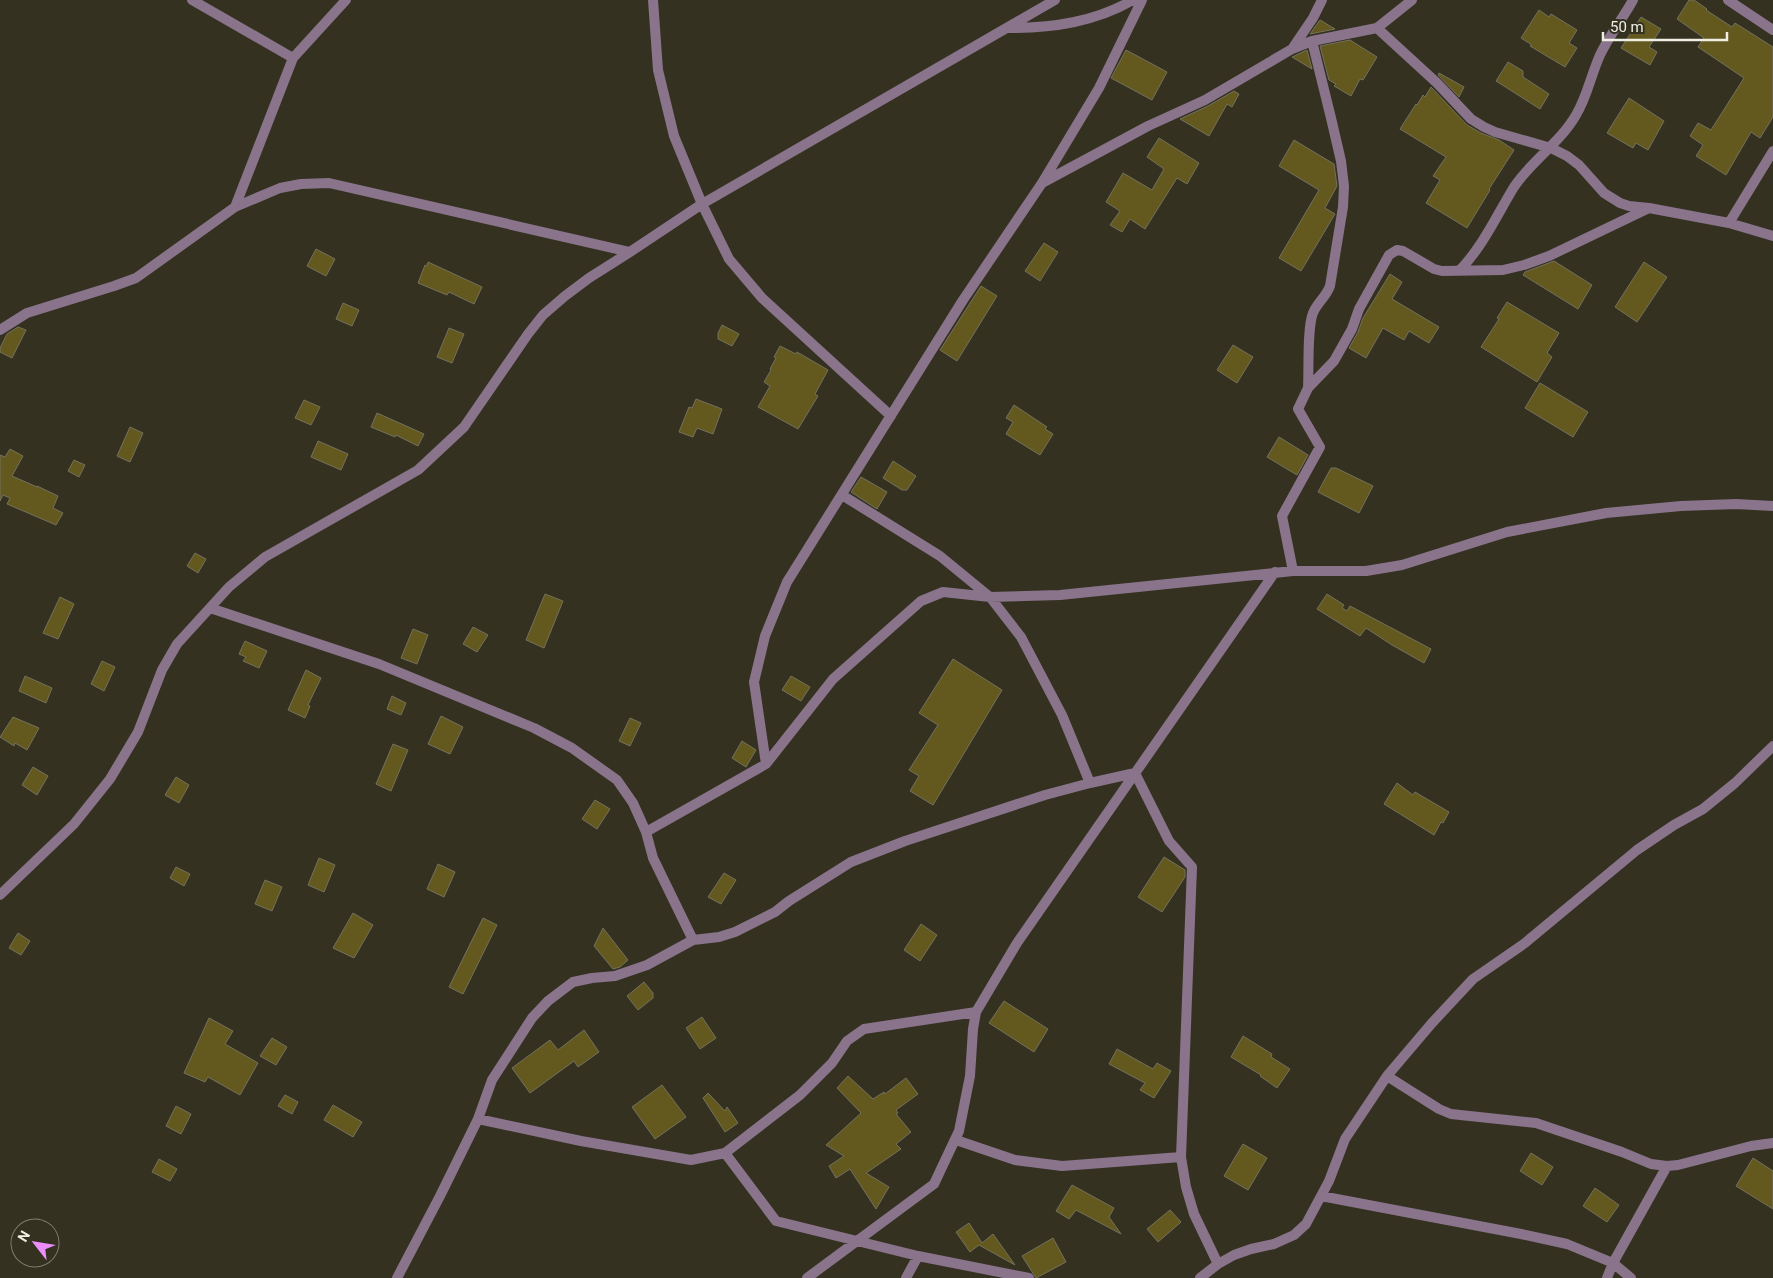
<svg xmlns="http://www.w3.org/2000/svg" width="1773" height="1278" viewBox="0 0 1773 1278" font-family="Roboto,sans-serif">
<rect width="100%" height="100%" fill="#343120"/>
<path fill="#63591e" stroke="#74715e" d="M1689,0H1694L1707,9L1706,10L1732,27L1735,23L1773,47V117L1760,138L1751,132L1726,175L1696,156L1703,145L1690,136L1698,123L1711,130L1744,78L1698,47L1704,38L1677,19Z
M1539,10L1549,17L1551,14L1577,30L1569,43L1577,48L1565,67L1530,46L1532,45L1521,38Z
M1641,17L1661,29L1649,47L1657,52L1650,65L1621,48Z
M1320,20L1335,29L1310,34Z
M1350,40L1377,57L1363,80L1360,79L1351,96L1334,86L1336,84L1329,80L1320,46Z
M1126,50L1167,72L1152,100L1111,78Z
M1307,50L1312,69L1292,57Z
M1508,62L1523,71V77L1549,94L1540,109L1496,81Z
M1439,73L1464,87L1459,97L1438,75Z
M1431,87L1467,125L1481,133L1499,140L1514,150L1489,189L1490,190L1467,228L1426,203L1440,180L1433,176L1446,157L1400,129L1416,104L1417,105L1423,95L1425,97Z
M1234,91L1239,94L1232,107L1227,104L1209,136L1180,119L1208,106Z
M1629,98L1664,121L1648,150L1636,143L1633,148L1607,133Z
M1159,138L1199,163L1187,184L1177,178L1145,229L1130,219L1122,232L1110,225L1120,211L1106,202L1123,173L1152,190L1164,169L1147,157Z
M1294,140L1334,164L1337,186L1325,208L1335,214L1301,271L1279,258L1319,190L1279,166Z
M1044,243L1058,252L1040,281L1025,271Z
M316,249L335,259L326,276L307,266Z
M1554,261L1592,285L1578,309L1523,275L1525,272Z
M428,262L482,287L474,304L449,292L447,295L418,283L425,265L427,266Z
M1644,262L1667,277L1637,322L1615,307Z
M1390,274L1402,282L1392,299L1439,327L1429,343L1409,331L1404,340L1383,328L1366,358L1349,348L1358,332L1363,318Z
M981,286L997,296L957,361L940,350Z
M1507,302L1559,333L1547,353L1552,357L1537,382L1481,347L1499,319L1497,318Z
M343,303L359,310L352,326L336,319Z
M722,325L739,334L732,346L718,339V333Z
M18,327L26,330L12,358L0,352V348L7,334Z
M449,328L464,334L452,363L437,357Z
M1233,345L1253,357L1237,383L1217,370Z
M780,346L796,354L797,352L828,370L815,394L818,396L798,429L758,407L770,386L764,382L771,370L770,369L776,358L774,357Z
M1540,383L1588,412L1573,437L1525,408Z
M696,399L722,409L713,434L697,428L693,437L679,432L689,407L692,408Z
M304,400L320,407L311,425L295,418Z
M1014,405L1047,427L1045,429L1053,434L1040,455L1006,434L1013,422L1006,418Z
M377,413L424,434L418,446L396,435L395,437L371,427Z
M130,427L143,433L130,462L117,456Z
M1279,437L1308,455L1297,475L1267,457Z
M318,441L348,454L341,470L311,457Z
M10,449L23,456L12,476L37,487V486L58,496L53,508L63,513L56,525L7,504L10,498L3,495L0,501V455L5,457Z
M74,460L85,465L79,477L68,471Z
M893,461L916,476L907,490H902L883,478Z
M1331,468H1336L1373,486L1359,513L1318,492Z
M861,477L887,492L877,509L851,492Z
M195,553L206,559L198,573L187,566Z
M545,594L563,601L544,648L526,640Z
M1327,594L1344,605L1342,608L1347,611L1350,606L1431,649L1424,663L1392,645L1366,628L1360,636L1317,609Z
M60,597L74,604L58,639L43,633Z
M473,627L488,635L477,652L463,644Z
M413,629L428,635L417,664L401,658Z
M245,641L267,651L259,668L243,661L246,657L239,654Z
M953,659L1002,690L933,805L910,791L919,776L909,770L938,725L919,713Z
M102,661L115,667L104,691L91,684Z
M306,670L321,678L308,705L310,706L305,718L288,710Z
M25,676L52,688L46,703L19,691Z
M791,676L810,687L801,701L782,690Z
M392,696L406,703L401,715L387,709Z
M441,716L463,727L450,754L428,744Z
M13,717L39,728L27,750L15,743L14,746L0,737Z
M630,718L641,723L630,746L619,741Z
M742,741L756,750L746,767L732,758Z
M393,744L408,750L391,791L376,784Z
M33,767L48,776L37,795L22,785Z
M176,777L189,785L179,803L165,795Z
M1397,783L1413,795L1415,792L1449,812L1443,823L1441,822L1434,835L1384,804Z
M595,800L610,809L597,829L582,819Z
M1164,857L1185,870V877L1162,912L1138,897Z
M319,858L335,865L324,892L308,885Z
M438,864L455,872L444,897L427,889Z
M176,867L190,874L184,886L170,878Z
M724,873L736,880L721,904L708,897Z
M265,880L282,887L272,911L255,904Z
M353,913L373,925L354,958L333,948Z
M483,918L497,925L463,994L449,987Z
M921,924L937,935L920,961L904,950Z
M603,928L628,960L620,967L613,969L594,946Z
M18,933L30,941L21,955L9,948Z
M644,982L653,993V998L638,1010L627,996Z
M1004,1001L1048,1029L1034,1052L989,1023Z
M702,1017L716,1038L700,1049L686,1028Z
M209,1018L233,1031L225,1044L258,1063L240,1095L208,1077L205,1082L184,1073Z
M584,1030L599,1052L578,1067L574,1061L530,1093L512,1068L550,1040L558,1050Z
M1243,1036L1272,1054L1271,1057L1290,1069L1277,1088L1260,1076L1261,1075L1231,1057Z
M272,1038L287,1047L276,1065L260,1056Z
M1117,1049L1153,1069L1157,1063L1171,1071L1154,1098L1140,1090L1145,1083L1109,1064Z
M848,1076L873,1099L884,1092L885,1094L906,1078L918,1094L896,1110L898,1113L896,1114L911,1132L896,1144L901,1149L866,1173L889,1187L876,1209L850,1169L836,1178L829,1166L844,1156L826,1145L861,1113L837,1088Z
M662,1085L686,1117L655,1139L632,1107Z
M708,1093L725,1111L727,1107L738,1123L725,1132L703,1098Z
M285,1095L298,1102L292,1114L278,1106Z
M333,1105L362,1122L353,1137L324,1120Z
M176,1106L191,1114L181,1134L166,1126Z
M1243,1144L1267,1158L1248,1190L1224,1176Z
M1531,1153L1553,1167L1542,1185L1520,1171Z
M1753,1158L1773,1171V1209L1736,1186Z
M159,1159L177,1169L170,1181L152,1172Z
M1072,1185L1114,1208L1109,1217L1121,1234L1076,1210L1069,1219L1056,1211Z
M1595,1188L1619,1205L1607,1222L1583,1206Z
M1170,1210L1181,1222L1158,1242L1147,1229Z
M969,1223L982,1243L993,1234L1015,1265L979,1245L970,1252L956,1232Z
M1053,1238L1066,1262L1036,1278L1022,1256Z"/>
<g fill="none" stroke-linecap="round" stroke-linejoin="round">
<path stroke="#89748c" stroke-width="10" d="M192,0L293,58
M653,0L658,70L674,136L702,204L729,259L762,298L891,416
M1728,0L1773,30
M1009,28C1053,28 1095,22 1133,0
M1377,28L1437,83L1471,119L1484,127L1495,132L1551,148L1567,156L1579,165L1604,193L1620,203L1629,206L1649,208L1729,223L1773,236
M1292,49L1313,18L1322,0
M1042,183L1148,126L1205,100L1292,49L1312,41L1377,28L1412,0
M235,207L293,58L346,0
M1729,223L1773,151
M1460,270C1483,246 1497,215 1514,187C1531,161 1560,143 1576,115C1587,97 1591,75 1600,55C1609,36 1623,18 1633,0
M0,330L27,313L114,286L136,278L235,207L280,188L301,184L329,183L630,252
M1308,388C1309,371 1307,327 1313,313C1317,303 1326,297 1330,286L1343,207L1344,186L1341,161L1331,118L1312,41
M842,495L940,556L990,597L1021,637L1062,715L1090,783
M1293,571L1282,516L1320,447L1298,409L1308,388L1334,361L1352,329L1359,309L1389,255L1397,250L1403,251L1434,269L1442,271L1503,270L1524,265L1549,256L1649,208
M210,608L379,664L534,728L572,748L617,780L633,803L646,832L653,858L693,940
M766,764L754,682L765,636L787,582L963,300L1042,183L1099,88L1142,0
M646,832L766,764L833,679L921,601L943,592L990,597L1060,595L1293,571H1366L1402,565L1507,532L1606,513L1681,506L1736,504L1773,506
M0,895L74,824L110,779L138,732L162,670L177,644L229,587L265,557L418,470L464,427L528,334L543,315L565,296L589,278L630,252L702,204L1055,0
M1387,1076L1439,1109L1451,1114L1536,1123L1622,1152L1651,1164L1667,1166L1678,1165L1751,1146L1773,1143
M478,1119L581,1141L691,1160L725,1153L776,1221L918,1256L1029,1278
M956,1140L1015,1160L1062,1166L1181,1157
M725,1153L800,1095L832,1063L847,1041L864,1029L976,1012
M1321,1196L1521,1234L1567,1244L1613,1263L1631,1278
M397,1278L440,1196L478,1119L492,1080L532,1018L548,1001L573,982L592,978L615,976L647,965L693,940L719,937L735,932L775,912L789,901L851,862L905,841L1045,795L1090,783L1135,773L1169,841L1192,867L1181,1157L1186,1187L1194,1214L1218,1264
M807,1278L934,1184L959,1131L970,1076L973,1029L976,1012L1017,943L1275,572
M906,1278L918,1256
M1200,1278L1218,1264L1234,1255L1251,1249L1274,1244L1294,1235L1306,1224L1329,1181L1345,1139L1387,1076L1432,1023L1473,979L1525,943L1637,850L1674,825L1703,809L1735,783L1773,746
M1607,1278L1613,1263L1667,1166"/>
</g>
<g transform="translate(35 1243) rotate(301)"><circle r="24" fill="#343120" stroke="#7f7d6e"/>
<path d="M0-4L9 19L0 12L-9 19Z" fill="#eb8dfc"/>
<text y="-8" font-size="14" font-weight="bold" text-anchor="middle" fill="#f0efe4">N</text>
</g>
<path d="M1603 32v8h124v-8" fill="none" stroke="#f0efe4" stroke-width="2.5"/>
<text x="1610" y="32" font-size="15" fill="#f0efe4" stroke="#343120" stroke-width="4" paint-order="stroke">50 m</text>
</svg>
